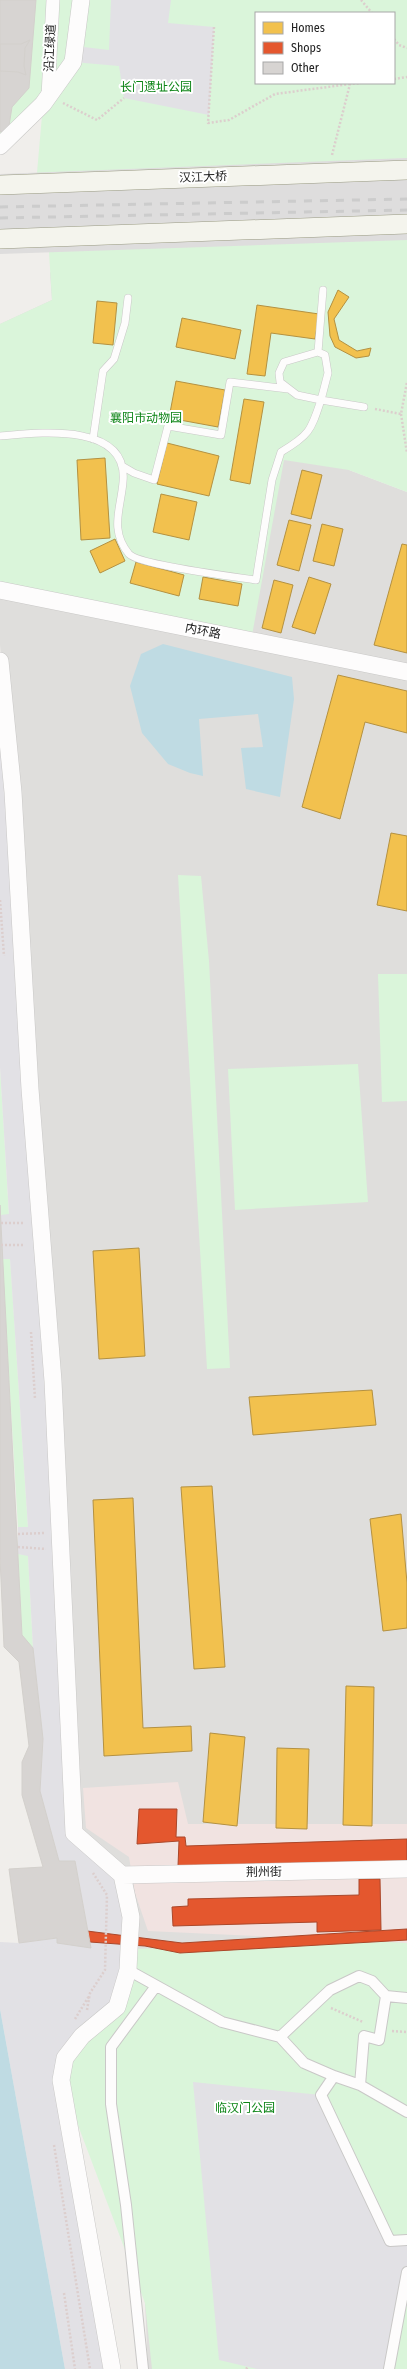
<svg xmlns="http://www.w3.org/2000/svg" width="407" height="2369" viewBox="0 0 407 2369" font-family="'Fira Sans Condensed','Noto Sans SC',sans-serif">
<rect width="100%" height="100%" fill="#f0eeeb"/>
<path fill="#dfdedc" d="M50,272L349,470L407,492V2369H148L145,2303L74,1833L13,792L0,645V324L52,300Z"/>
<path fill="#f1e3e1" d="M178,1782L188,1824H407V1943L148,1931L135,1893L129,1857L86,1828L83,1788Z"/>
<path fill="#daf5da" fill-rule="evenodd" d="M0,0H407V158L36,184L43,104L0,146ZM256,13H394V83H256Z
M407,224V492L349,470L284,460L251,641L0,590V324L52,300L48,237Z
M178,875L201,876L209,961L230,1368L207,1369Z
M378,974H407V1101L382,1102Z
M358,1064L368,1202L235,1210L228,1069Z
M0,1067L9,1215H1L0,1205Z
M10,1258L28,1527H18L2,1259Z
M18,1554L28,1555L33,1648L22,1635Z
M387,1942L407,1943V2369H152L145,2303L61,2080L129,1949Z"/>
<path fill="#e2e1e5" d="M111,0H171L168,23L214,27L209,115L124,98L119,66L73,62L75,46L109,50Z
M0,661L74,1833L122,1875L131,1917L122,1993L65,2058L110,2369H65L0,2009V1942L19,1943L57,1938V1943L91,1947L75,1861H59L40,1791L43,1739L33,1648L28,1556L18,1554V1527H28L10,1259H2L1,1223V1215L9,1214L0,1067Z
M193,2082L321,2095L390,2241L407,2240V2272L389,2369H257L219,2360Z"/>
<path fill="#bfdbe3" d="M163,644L292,677L294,699L280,797L246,789L241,748L263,747L258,714L199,719L203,776L190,773L168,764L142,733L130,686L141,654Z
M0,2009L65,2369H0Z"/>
<path fill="#dedddd" d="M407,158V240L0,254V174Z"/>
<path fill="#f2c14e" stroke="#b49141" d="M338,290L349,297L334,319L339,340L357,351L371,348L369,356L356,358L335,347L330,336L328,312Z
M97,301L117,303L113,345L93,343Z
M257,305L319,314L315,339L271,333L265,376L247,374Z
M182,318L241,330L235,359L176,347Z
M176,381L225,390L218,427L169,418Z
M244,399L264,402L250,484L230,480Z
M167,443L219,456L209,496L157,484Z
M105,458L110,538L81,540L77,460Z
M302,470L322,475L311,519L291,514Z
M161,494L197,502L189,540L153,532Z
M289,520L311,525L299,571L277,565Z
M322,524L343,529L334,566L313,561Z
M115,539L125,561L100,573L90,551Z
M402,544L407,545V653L374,645Z
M136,562L184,575L179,596L130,583Z
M203,577L242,584L238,606L199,599Z
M309,577L331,584L315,634L292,627Z
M274,580L293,585L281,633L262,628Z
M338,675L407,691V733L365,722L340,819L302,807Z
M391,833L407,836V911L377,905Z
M139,1248L145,1356L99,1359L93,1251Z
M372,1390L376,1425L253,1435L249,1397Z
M212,1486L225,1667L194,1669L181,1487Z
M133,1498L143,1728L191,1726L192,1751L104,1756L93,1500Z
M401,1514L407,1583V1628L383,1631L370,1519Z
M346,1686L374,1687L372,1826L343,1825Z
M210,1733L245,1737L237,1826L203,1822Z
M277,1748L309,1749L307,1829L276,1828Z"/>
<path fill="#e4572e" stroke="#aa472a" d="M139,1809H177L176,1837H185L186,1846L407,1839V1861L178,1866L179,1841L137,1844Z
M359,1879H380L381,1930L317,1932V1922L173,1926L172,1907L188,1906V1899L359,1895Z
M407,1929V1940L180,1953L145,1946L90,1942L87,1931L182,1943Z"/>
<path fill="#d7d4d2" stroke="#d3d0cc" d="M0,0H36L29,88L12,107L8,132H0Z
M30,40L25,48L24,66L26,75L18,72L0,71V44H21Z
M0,1205L22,1635L33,1648L43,1739L40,1791L59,1861H75L91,1948L57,1943V1938L19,1943L9,1869L43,1867L22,1795V1762L29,1746L19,1662L4,1647L0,1558Z"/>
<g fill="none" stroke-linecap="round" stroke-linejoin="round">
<defs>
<path id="service" d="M318,352L325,355L328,373L321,400L297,395L280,382L279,373L284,362Z
M318,352L323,290
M0,436C36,433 129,421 123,482C121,508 109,530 129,554C139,565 236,577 256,580L272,480L281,452C310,435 311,430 321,400L364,407
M93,439L103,371L114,359L125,323L128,298
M122,466L134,473L154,480L168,426L221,435L230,382L288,389"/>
<path id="pedestrian" d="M128,1970L222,2022L280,2037L304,2063L334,2076
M280,2037L330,1990L359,1976L372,1981L386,1996
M360,2085L364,2036L379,2040L386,1996L407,1998
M407,2112L360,2085L334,2076L321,2095L390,2241L407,2240
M143,2369L126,2205L111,2104V2047L156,1986
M389,2369L407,2272"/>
<path id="minor" d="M48,96L53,0"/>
<path id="tertiary" d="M0,146L43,104L73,62L81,0
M0,590L407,672
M0,661L13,792L30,1089L53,1381L74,1833L122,1875L131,1917L129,1949L128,1970L117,2007L82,2036L65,2058L61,2080L112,2369
M122,1875L407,1869"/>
<path id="secondary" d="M0,185L407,170
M0,239L407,224"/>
</defs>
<use href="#service" stroke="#c9c8c7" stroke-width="8"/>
<use href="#pedestrian" stroke="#c9c8c7" stroke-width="12"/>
<use href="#minor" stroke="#c9c8c7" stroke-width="14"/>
<use href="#tertiary" stroke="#c9c8c7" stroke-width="18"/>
<use href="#secondary" stroke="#999a82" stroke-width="20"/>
<path stroke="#dccecd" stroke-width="2.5" stroke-dasharray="2 2" stroke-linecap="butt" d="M361,0L372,13
M214,27L208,123L229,120L275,94L350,84
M394,39L399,45L407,48
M394,79L407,77
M63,103L97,120L124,98
M332,155L350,84L361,83
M375,409L401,414L407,382
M401,414L407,453
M0,900L4,956
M1,1223H23
M1,1245H24
M31,1332L35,1399
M18,1534L44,1533
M18,1547L46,1549
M331,2008L363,2022
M87,2010L90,1993L105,1970L107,1895L93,1873
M75,2019L89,1996
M392,2031L407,2032
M54,2145L90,2369
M64,2293L75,2369
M246,2369L248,2367"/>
<use href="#service" stroke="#fdfcfc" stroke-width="7"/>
<use href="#pedestrian" stroke="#fdfcfc" stroke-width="10"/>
<use href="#minor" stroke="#fdfcfc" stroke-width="13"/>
<use href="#tertiary" stroke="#fdfcfc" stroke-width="17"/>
<use href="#secondary" stroke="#f4f4ed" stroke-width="19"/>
<path stroke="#ccc" stroke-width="3" stroke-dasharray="8 8" stroke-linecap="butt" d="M0,207L407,199
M0,218L407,210"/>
</g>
<g text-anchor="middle" stroke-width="4" stroke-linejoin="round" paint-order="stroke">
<g font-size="12" fill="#222" stroke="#fff">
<text transform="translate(50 48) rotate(-87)" y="4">沿江绿道</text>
<text transform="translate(203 177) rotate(-2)" y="4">汉江大桥</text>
<text transform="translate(203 631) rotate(11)" y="4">内环路</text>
<text transform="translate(264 1872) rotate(-1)" y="4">荆州街</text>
</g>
<g font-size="12" fill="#0c8416" stroke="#fff">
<text x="156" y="91">长门遗址公园</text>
<text x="146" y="422">襄阳市动物园</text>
<text x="245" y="2112">临汉门公园</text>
</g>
</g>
<rect x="255" y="12" width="140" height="72" fill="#ffffff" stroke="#a7a7a7"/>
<rect x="263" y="22" width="20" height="12" fill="#f2c14e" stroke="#a7a7a7"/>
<text x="291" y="32" font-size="12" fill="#222222">Homes</text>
<rect x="263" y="42" width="20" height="12" fill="#e4572e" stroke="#a7a7a7"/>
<text x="291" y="52" font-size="12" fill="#222222">Shops</text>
<rect x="263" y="62" width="20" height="12" fill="#d7d4d2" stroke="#a7a7a7"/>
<text x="291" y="72" font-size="12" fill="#222222">Other</text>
</svg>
